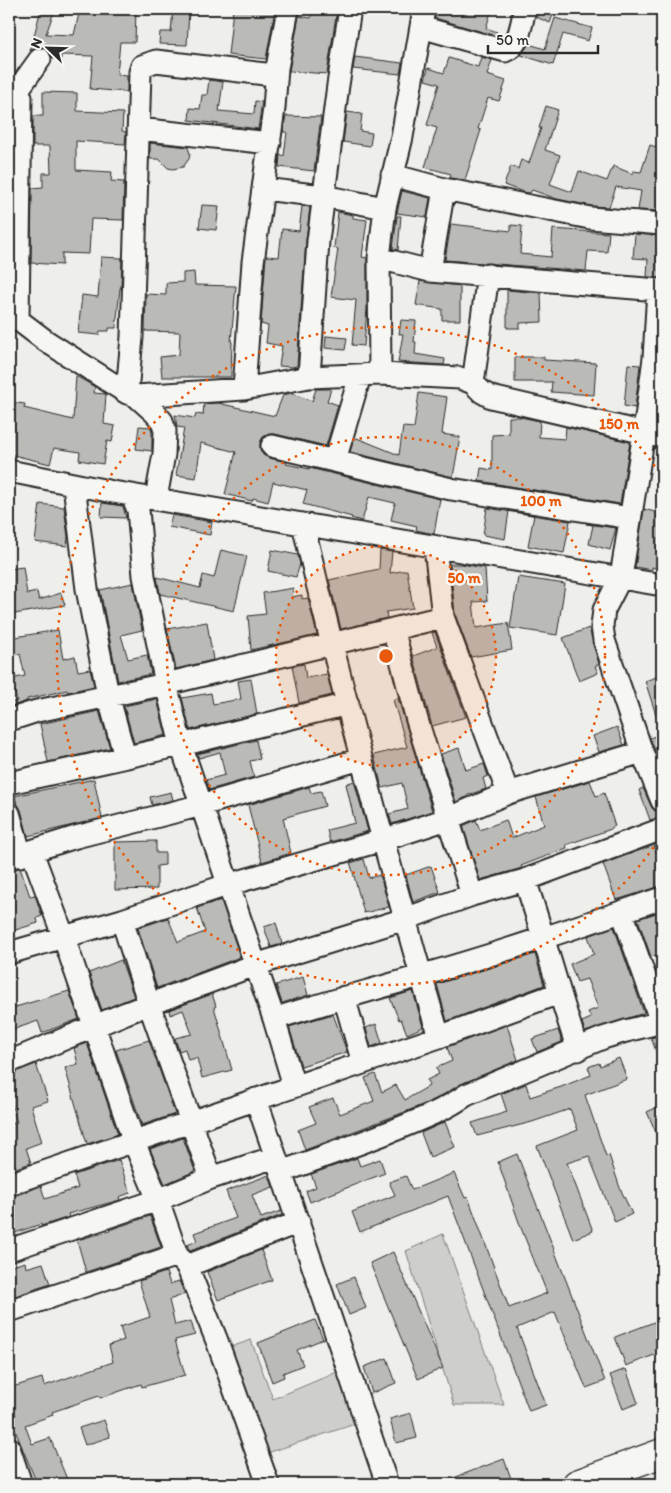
<svg xmlns="http://www.w3.org/2000/svg" width="671" height="1493" viewBox="0 0 671 1493" font-family="Itim,sans-serif">
<rect width="100%" height="100%" fill="#eeeeea"/>
<filter id="ink" filterUnits="userSpaceOnUse"><feTurbulence type="fractalNoise" baseFrequency=".02" numOctaves="2"/><feDisplacementMap in="SourceGraphic" scale="10" xChannelSelector="R" yChannelSelector="G"/><feConvolveMatrix kernelMatrix="1 2 1 2 8 2 1 2 1" color-interpolation-filters="sRGB"/></filter>
<g filter="url(#ink)">
<path fill="#cececa" stroke="#7c7c7a" d="M443,1234L504,1405H454L406,1251Z
M251,1340L273,1399L342,1370L358,1423L267,1453L225,1349Z"/>
<path fill="#babab7" stroke="#2b2b2b" d="M41,9H55L46,34L74,35L80,9L136,10L135,42H120L117,75L127,76V92L90,89L93,56L61,55V60L52,58L48,49L42,47H35L30,51Z
M233,9L275,10L266,59L228,55Z
M313,9H337L327,74L289,71L299,16L311,18Z
M436,9H492L486,28L497,32L496,36L435,18Z
M537,9H555L550,23L536,17Z
M173,10L189,11L187,45L159,44L160,32H171Z
M555,18L592,28L588,41L563,34L553,65L521,55L529,44L545,49Z
M355,57L402,63L400,74L353,69Z
M481,57L492,60L487,75L506,81L499,101L488,98L478,129L481,130L465,180L450,178L451,174L425,167L437,128L427,125L439,84L425,80L428,68L444,73L449,58L478,67Z
M209,80L223,82L219,111L254,114L255,101L262,102L258,129L189,120L190,108L200,109L202,95H207Z
M43,92L77,93V111L123,113L122,131L126,132L125,144L76,141V170L112,172L111,181L124,182L123,220L91,219L89,254L62,253V265L31,263L32,188L43,187V173H51L50,146H33V116H43Z
M546,106L558,110L545,150L560,155L550,184L572,192L579,171L607,181L613,166L633,174V171L641,172L650,145L662,149V211L638,210L641,191L616,187L609,207L592,206L557,199L532,190L530,193L523,192L504,185L511,166L518,169L521,160L529,163L541,128H539Z
M347,112L362,114L360,131L372,133L370,146L343,142Z
M286,116L321,117L314,171L279,167L280,155L284,156L287,132H283Z
M150,143L188,147L190,154L189,159L183,167L173,169L168,168L159,159H150Z
M402,191L430,198L427,217L397,213Z
M202,205L219,206L216,230L199,228Z
M302,206L310,207L306,240L297,366L292,367L279,366L282,346L266,343L268,326L261,324L266,256L279,257L282,229L299,231Z
M338,212L353,215V218L367,220L362,257L367,258V308L364,346L352,345L356,300L331,297L338,249L334,248Z
M397,216H401L398,250L393,249Z
M451,224L511,231V225L522,226L520,254L551,257L553,229L609,233L607,252L588,251L586,271L445,260Z
M635,234L662,236V278L647,277L648,259L633,258Z
M101,257L122,258L121,288H120L116,328H109V331H100L99,335L78,333L82,295L98,297Z
M194,272L195,285L236,286L231,342H232L231,377H162L160,357L179,355L180,332L145,331L146,294L166,295V283L183,282V273Z
M420,281L460,286V320H442V309L416,305Z
M507,290L541,293L542,322L520,323V328H507Z
M401,320L416,321L414,342H416L415,354L445,359L444,365L398,362L403,334H399Z
M326,336L347,338L345,350L325,348Z
M515,357H544V360L596,363L594,395L551,392L552,382H515Z
M628,364L640,365L635,408L624,406Z
M76,376L95,387L94,393L106,394L104,424L115,426L112,442L107,441L103,464L79,460L80,452L54,448L50,464L9,454V402L25,404L24,408L73,420Z
M316,389H331L327,401L338,405L326,446L275,434H269L263,437L260,443V449L263,455L269,458L287,462L286,464L309,469V468L440,499L434,534L416,530L417,526L391,520L395,503L369,497L362,521L351,518L352,517L303,504L307,490L273,482L268,502L253,498L252,501L225,494L236,452L201,443L196,478L176,475L184,428L177,427L175,415L195,418L196,414L203,415L204,404L218,403L275,416L283,395L291,393L312,401Z
M419,393L447,397L442,434L460,437L453,477L350,452L354,439L357,438L399,455L403,427L414,428Z
M509,417H520L540,421L539,437L565,439L566,427L630,442L620,504L479,481L481,468L492,470V435L509,434Z
M139,426L151,427L152,433V451L136,449Z
M102,503L123,506L126,518L101,517Z
M40,504L64,507L68,537L67,546L35,542Z
M487,508L570,521L564,553L528,546L534,515L509,511L505,539L483,535Z
M644,509L662,514V531L657,553L662,555V570L652,567V570L635,567Z
M172,515L212,522L210,535L169,527Z
M586,524L616,528L610,550L589,544L593,525Z
M221,550L247,556L234,611L160,594L157,577L200,588L203,575L214,578Z
M272,550L298,555L300,564L296,577L268,571Z
M380,550L392,552L390,573L407,570L413,608L386,612L387,618L341,629L329,580L379,569Z
M450,564H461L485,568L487,601L473,602L476,628L508,623L512,650L471,657L455,614Z
M23,567L27,594L37,592L39,600L61,593L65,605L9,615V569Z
M518,577L565,584L557,635L510,628Z
M133,583L142,630L121,635L128,659L147,655L151,674L118,681L100,590Z
M294,588L292,597L302,595V599L308,598L317,635L251,650L248,616L266,614L263,593Z
M207,622L213,660L176,669L167,629Z
M589,628L599,664L595,666L598,673L579,681L563,638Z
M58,630L63,659L75,656L78,671L90,669L94,686L68,692L67,690L27,699V701L9,707V703L17,701L11,679L25,676L20,654L9,657V638Z
M435,632L466,717L432,726L413,656L437,647L432,633Z
M304,664L306,678L327,674L332,695L299,703L292,666Z
M662,675V726L660,727L645,681Z
M251,679L257,714L190,730L182,698L211,693L213,704L241,699L238,681Z
M398,698L432,811L392,824L389,814L408,809L402,783L382,788L374,755L407,747L393,700Z
M157,699L166,735L134,743L124,706Z
M99,711L110,748L48,762L40,724Z
M617,727L624,745L599,752L593,736Z
M658,735L662,746V769L650,738Z
M256,740L260,759L250,761L254,777L209,790L206,780L225,775L220,752L199,758L197,754Z
M459,748L466,770L484,764L488,776L483,778L486,789L468,795V796L456,802L441,754Z
M94,779L102,818L28,836L21,810L17,803L14,796Z
M354,781L368,831L330,842L327,830L355,823L346,784Z
M590,781L596,796L604,793L615,826L611,828V829L566,845L567,848L521,866L522,868L480,880L463,826L476,820L480,830L506,820L512,838L544,825L536,797Z
M309,787L311,793L321,791L325,806L283,818L291,853L262,862L248,805Z
M643,788L651,806L655,811L662,813V817L650,820L639,790Z
M171,792L173,800L152,805L150,797Z
M156,841V853H165V865L157,866V889L115,890V842Z
M654,845L658,857L662,856V886L616,900L603,864Z
M364,859L369,878L380,875L389,907L364,913L351,865L350,863Z
M431,866L440,892L413,902L406,875Z
M20,868L30,896L35,895L42,916L37,918L38,923L9,932V870Z
M221,900L240,957L157,988L138,928L168,918L178,942L205,932L197,908Z
M662,911V953L651,957L638,919Z
M276,923L282,944L271,947L264,927Z
M614,927L644,1013L585,1032L582,1022L591,1018L588,1012L598,1008L587,979L577,982L570,964L594,954L588,936Z
M535,954L544,985L447,1021L437,984Z
M121,960L134,997L102,1010L89,973Z
M303,977L308,995L282,1003L276,985Z
M69,991L79,1019L42,1033L38,1021L9,1031V1009Z
M413,991L423,1027L407,1034L401,1019L399,1020L390,998Z
M212,994L216,1006L214,1007L232,1070L202,1078L197,1058L188,1060L185,1049L179,1051L175,1038L192,1034L183,1010L170,1015L169,1010Z
M333,1014L347,1052L301,1066L289,1027Z
M376,1024L382,1043L371,1047L366,1028Z
M507,1025L518,1060L461,1084L436,1099L410,1110L305,1150L298,1130L316,1123L309,1107L333,1098L340,1114L374,1101L365,1078L375,1074L382,1092L396,1085L405,1100L429,1086L427,1080L439,1074L436,1068L452,1061L447,1047Z
M558,1030L562,1042L537,1052L532,1039Z
M662,1035V1064H661L651,1038Z
M149,1040L175,1114L142,1125L116,1050Z
M87,1043L118,1134L87,1144L65,1068L78,1064L74,1048Z
M619,1058L627,1079L585,1095L606,1156L609,1155L620,1188L632,1214L615,1222L589,1156L567,1163L593,1231L573,1239L537,1146L578,1130L570,1109L532,1122L477,1136L472,1123L507,1112L501,1094L526,1084L530,1097L561,1087L591,1075L588,1067L599,1063L600,1066Z
M36,1064L48,1101L31,1106L42,1142L26,1148L31,1163L16,1168L9,1145V1125L17,1122L9,1096V1074Z
M662,1105V1146L647,1112Z
M445,1122L455,1147L430,1157L421,1133Z
M183,1138L195,1171L165,1184L150,1149Z
M517,1154L605,1381L586,1388L555,1312L517,1328L546,1405L529,1411L448,1196L360,1232L352,1212L395,1195L389,1182L406,1176L412,1190L454,1173L465,1198L468,1197L509,1308L547,1293L521,1228L498,1162Z
M357,1158L360,1166L380,1159L385,1173L310,1202L306,1191L316,1187L311,1174Z
M119,1160L130,1193L119,1197L120,1200L68,1214L69,1217L41,1226V1224L9,1235V1198L41,1186L45,1199L78,1188L74,1175Z
M269,1175L273,1187L252,1195L261,1218L281,1211L282,1215L190,1251L187,1245L197,1241L194,1233L236,1218L226,1191Z
M150,1216L161,1247L86,1272L77,1240L110,1231L109,1230Z
M261,1250L272,1280L218,1300L207,1272Z
M393,1252L443,1368L418,1379L370,1263Z
M25,1262L26,1268L43,1263L50,1284L9,1298V1267Z
M166,1272L170,1284L179,1281L185,1294L169,1300L175,1325L191,1321L195,1335L175,1340L185,1375L142,1387L141,1384L100,1398L99,1396L52,1412L53,1415L25,1425L32,1444L50,1438L69,1484H37L15,1430H13L9,1416L14,1414L9,1395V1388L42,1378L44,1386L113,1362L109,1345L124,1340L120,1327L150,1317L139,1281Z
M354,1277L366,1308L349,1315L337,1284Z
M662,1319V1352L626,1366L615,1337Z
M315,1320L323,1339L297,1350L303,1365L283,1373L284,1377L272,1382L258,1343Z
M387,1358L396,1383L372,1393L364,1367Z
M626,1369L638,1403L623,1409L610,1375Z
M411,1413L417,1438L396,1443L390,1419Z
M104,1420L110,1437L85,1445L79,1428Z
M504,1459L513,1484H440V1483Z"/>
<g fill="none" stroke-linecap="round" stroke-linejoin="round">
<defs>
<path id="minor" d="M421,27L505,51C520,46 521,23 525,9
M17,91L40,59
M9,92L17,91L21,97L18,321
M138,129L270,143
M392,175L444,189L590,218L662,224
M263,189L323,196L385,208
M379,258L430,271L658,290L654,358L644,433L621,577L604,610L602,626L604,640L642,752L662,801
M430,271L444,189
M9,313L46,341L127,393L136,396L155,413L162,421L165,431L164,454L156,498
M380,374L379,258L385,208L402,137L424,9
M309,377L318,241L338,85L350,9
M473,383L488,275
M244,389L253,262L274,108L277,68
M127,393L132,337L140,72L142,66L156,61L265,74L271,73L277,68L288,9
M136,396L244,389L309,377L380,374L460,378L473,383L482,392L491,397L662,437
M272,446L451,489L630,518
M335,460L360,376
M9,471L113,492L662,585
M74,485L87,589L108,695L125,757
M132,495L138,510L144,576L166,684L181,745L274,1019
M303,524C343,696 389,867 439,1037
M435,547L443,617L508,793
M393,629L417,720L472,895
M9,720L37,711L166,684L443,617
M9,783L181,745L348,704
M9,813L21,856
M32,852L64,938L134,1142L158,1200L177,1255L187,1266L217,1341L268,1484
M9,858L76,837L202,805L361,759
M525,880C544,936 559,994 578,1050
M622,912L661,1022
M122,920L149,1004L211,1178
M9,953L122,920L227,885L383,840L447,819L508,793L642,752
M344,997L363,1063
M9,1062L126,1013L255,965L405,919L472,895L525,880L662,829
M294,1086L274,1019C323,1003 373,990 423,975C504,952 583,925 662,898
M256,1099L387,1484
M281,1172C320,1158 359,1144 397,1129C421,1119 445,1110 466,1095L603,1038L626,1031L662,1022
M9,1184L439,1037L559,993
M9,1250L158,1200L211,1178L275,1157
M187,1266L299,1222
M9,1311L177,1255
M9,1448L21,1484"/>
<path id="major" d="M577,1484L662,1453"/>
</defs>
<use href="#minor" stroke="#2b2b2b" stroke-width="25"/>
<use href="#major" stroke="#2b2b2b" stroke-width="31"/>
<use href="#minor" stroke="#f6f6f2" stroke-width="21"/>
<use href="#major" stroke="#f6f6f2" stroke-width="28"/>
</g>
</g>
<circle cx="386" cy="656" r="110" fill="#e8590c" fill-opacity=".12"/>
<g fill="none" stroke="#e8590c" stroke-width="2.5" stroke-dasharray="2.5 5">
<circle cx="386" cy="656" r="110"/>
<circle cx="386" cy="656" r="219"/>
<path d="M662 835A329 329 0 1 1 662 477"/>
</g>
<circle cx="386" cy="656" r="8" fill="#e8590c" stroke="#f6f6f2" stroke-width="2.5"/>
<g font-size="15" text-anchor="middle" font-weight="bold" fill="#e8590c" stroke="#f6f6f2" stroke-width="5" stroke-linejoin="round" paint-order="stroke">
<text x="619" y="429">150 m</text>
<text x="541" y="506">100 m</text>
<text x="464" y="583">50 m</text>
</g>
<rect width="671" height="1493" fill="none" stroke="#f6f6f2" stroke-width="30"/>
<rect x="15" y="15" width="641" height="1463" fill="none" stroke="#2b2b2b" stroke-width="2" filter="url(#ink)"/>
<g transform="translate(48 48) rotate(293)" stroke="#f6f6f2" stroke-width="4" paint-order="stroke">
<path d="M0-4L9 19L0 12L-9 19Z" fill="#2b2b2b"/>
<text y="-8" font-size="14" font-weight="bold" text-anchor="middle" fill="#2b2b2b">N</text>
</g>
<path d="M488 45v8h110v-8" fill="none" stroke="#2b2b2b" stroke-width="2.5"/>
<text x="496" y="45" font-size="15" fill="#2b2b2b" stroke="#f6f6f2" stroke-width="4" paint-order="stroke">50 m</text>
</svg>
